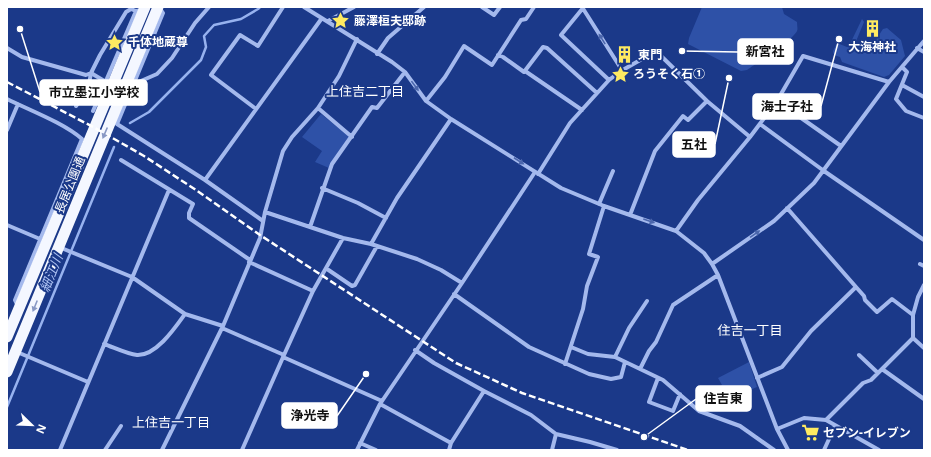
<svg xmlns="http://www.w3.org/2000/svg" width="931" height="457" viewBox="0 0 931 457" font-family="'Noto Sans','Noto Sans JP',sans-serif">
<rect width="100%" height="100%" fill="#1b3989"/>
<path fill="#2e51a7" d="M702,7H782L784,14L797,22C797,25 798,29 797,31C793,40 756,63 747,70L741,71L688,44L689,38Z
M862,19L864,22L857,39V42L869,48L871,47L883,29L887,28L901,40L905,56L889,75L884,77L842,62L840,57L834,55L833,51L837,43L847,47L849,46Z
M321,114L350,137L329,168L315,162L322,151L302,137Z
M749,362L757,387L731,398L729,395L699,407L691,401L722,385L718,378Z"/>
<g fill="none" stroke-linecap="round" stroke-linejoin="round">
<path stroke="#97b2ef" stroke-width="2.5" d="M130,123L149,112L201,60L206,47L204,36L214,25L241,19L258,9L260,7
M7,407L114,147"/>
<path stroke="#a4b9ed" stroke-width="4" d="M159,7L163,13L117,124L205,180L263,221
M304,7L392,62L405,72L426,101L451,119L561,188L604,206L676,231L704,253L712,264L774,221L814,183L889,82L924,41
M482,7L494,15L500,7
M582,7L620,67L621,71
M583,8L561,35L609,80
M328,21L354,7
M7,48L22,57L86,75L91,73L106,82
M917,48L924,52
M377,54L388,38L424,7
M498,55L503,57L524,72L543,47L547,48L597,93
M902,67L907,72L896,99L906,111L924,118
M525,71L582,110
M134,84L157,74L172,58L195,23L209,7
M902,85L924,97
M7,99C29,110 64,123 82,139L15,300L18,306
M426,101L445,77L464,46L492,65L521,20L526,19L534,7
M777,101L841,146
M76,106L88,89L91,73L100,55L126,12L131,9L136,11L142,10
M318,108L352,137
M256,109L211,75L240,35L258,46L283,7
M93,111L136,11
M760,124L824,171L924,240
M7,130L18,104
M121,160L193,204L189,213V218L250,260
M538,174L570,123L609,80L621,71L656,51L707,101L750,137
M205,180L322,18
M322,188L358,203L386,218
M599,204L613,171
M265,212L283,151L292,137L318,108L339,76L357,39
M630,215L655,151L683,116L688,120L707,101
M7,225L40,239
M310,227L332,164L372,107L377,108L405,72
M676,231L698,200L750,137L777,101L803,56L889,82
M371,244L397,198L451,119
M59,247L132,277L185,314
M249,262L313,291
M712,264L718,275L777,429L788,450
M920,264L924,266
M327,269L352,286L355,285L377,246
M924,285L918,297L913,315V338L924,348
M856,287L864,296L865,300L877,312L892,299L913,315
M454,294L529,347L589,374L611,379L621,377L625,362
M222,328L284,355
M104,344C113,347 127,354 137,355C156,356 175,328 185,314L223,326
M571,347L588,354L615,357L663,380L699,411L740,426L774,450
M415,350L434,363L484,391L451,443L449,450
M17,352L88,382
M859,355L878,373
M283,357L382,401
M615,357L629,328L647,301
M565,364L583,309L587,286L598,257L589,254L604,206
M640,369L649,351L656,342L673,305L718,275
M882,369L924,399
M658,378L649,402L673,411L680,394
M757,378L782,367L811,331L856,287L787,208
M484,391L531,415L556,434L590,442L617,450
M380,404L451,443
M826,420L879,450
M777,429L804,418L826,420L863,383L871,380L913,338
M360,443L376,450
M60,450L169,190
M105,450L121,426
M162,450L223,326L260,238L265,212L343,238L371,244L417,259L441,270L462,283
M242,450L284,355L313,291L343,238
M357,450L380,404L462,283L535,172
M552,450L556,434
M824,450L835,426"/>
<path stroke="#f4f7ff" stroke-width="11" d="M7,337L145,7
M7,372L158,7"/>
<path stroke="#fff" stroke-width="2.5" stroke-dasharray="7 3" stroke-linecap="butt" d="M7,82L95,128L144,156L196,190L260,235L456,363L522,393L688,450"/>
</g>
<defs><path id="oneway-solid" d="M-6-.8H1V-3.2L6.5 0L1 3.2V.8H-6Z"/></defs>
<g fill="#4b66ac">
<use href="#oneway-solid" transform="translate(602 39) rotate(-122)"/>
<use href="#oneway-solid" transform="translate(415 86) rotate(54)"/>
<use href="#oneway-solid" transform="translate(519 161) rotate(33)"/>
<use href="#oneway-solid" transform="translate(649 221) rotate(19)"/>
<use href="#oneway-solid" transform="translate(755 234) rotate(-35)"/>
</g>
<g fill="#8898c4">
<use href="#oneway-solid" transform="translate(105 133) rotate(113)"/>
<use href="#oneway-solid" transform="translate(35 306) rotate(112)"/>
</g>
<defs>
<symbol id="sight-bare" viewBox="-9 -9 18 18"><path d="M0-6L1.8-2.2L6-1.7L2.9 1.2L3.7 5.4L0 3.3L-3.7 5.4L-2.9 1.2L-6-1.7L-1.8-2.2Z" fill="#feea61" stroke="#1b3989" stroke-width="2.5" paint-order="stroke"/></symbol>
<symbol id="building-bare" viewBox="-9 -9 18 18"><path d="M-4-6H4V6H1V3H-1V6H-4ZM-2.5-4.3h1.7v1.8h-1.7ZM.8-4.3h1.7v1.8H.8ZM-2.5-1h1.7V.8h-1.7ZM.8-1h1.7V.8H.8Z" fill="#feea61" stroke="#1b3989" stroke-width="2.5" paint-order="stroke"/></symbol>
<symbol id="supermarket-bare" viewBox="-9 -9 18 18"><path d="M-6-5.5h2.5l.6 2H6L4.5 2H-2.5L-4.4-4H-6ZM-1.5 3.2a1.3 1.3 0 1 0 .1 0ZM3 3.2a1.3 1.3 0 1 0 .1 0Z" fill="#feea61" stroke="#1b3989" stroke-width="2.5" paint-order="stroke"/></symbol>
</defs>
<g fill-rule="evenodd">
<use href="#sight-bare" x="328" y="8" width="25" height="25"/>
<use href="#building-bare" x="860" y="16" width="25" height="25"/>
<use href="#sight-bare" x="102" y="30" width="25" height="25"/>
<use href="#building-bare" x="612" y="42" width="25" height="25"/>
<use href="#sight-bare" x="608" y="62" width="25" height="25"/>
<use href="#supermarket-bare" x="798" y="420" width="25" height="25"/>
</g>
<g text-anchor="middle" stroke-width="4" stroke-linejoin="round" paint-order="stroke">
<g font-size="12" font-weight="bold" fill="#fff" stroke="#1b3989" text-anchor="start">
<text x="354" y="25">藤澤桓夫邸跡</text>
<text x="128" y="46">千体地蔵尊</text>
<text x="872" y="51" text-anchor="middle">大海神社</text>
<text x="638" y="59">東門</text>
<text x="633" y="78">ろうそく石①</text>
<text x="823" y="437">セブン-イレブン</text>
</g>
<g font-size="12" fill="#fff" stroke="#1b3989">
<text transform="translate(70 185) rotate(-68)" y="4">長居公園通</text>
</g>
<g font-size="13" fill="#fff" stroke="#1b3989">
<text x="365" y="96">上住吉二丁目</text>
<text x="750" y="335">住吉一丁目</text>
<text x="171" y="427">上住吉一丁目</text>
</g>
<g font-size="13" font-style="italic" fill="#b0c4f4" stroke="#1b3989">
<text transform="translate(51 273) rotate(-68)" y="5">細江川</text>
</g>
</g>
<path fill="none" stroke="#fff" stroke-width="1.5" d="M682 51L738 52M20 29L40 92M839 39L821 106M729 78L715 144M644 437L696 399M366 374L337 416"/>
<g fill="#fff" stroke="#1b3989" stroke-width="1.5">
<circle cx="682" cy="51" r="4"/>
<circle cx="20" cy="29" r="4"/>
<circle cx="839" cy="39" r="4"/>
<circle cx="729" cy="78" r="4"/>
<circle cx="644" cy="437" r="4"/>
<circle cx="366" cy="374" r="4"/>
</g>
<g fill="#fff" stroke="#fff" stroke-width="1.5">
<rect x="738" y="39" width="55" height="25" rx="4"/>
<rect x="40" y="80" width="107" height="25" rx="4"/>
<rect x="753" y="94" width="68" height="25" rx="4"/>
<rect x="673" y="132" width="42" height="25" rx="4"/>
<rect x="696" y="386" width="55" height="25" rx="4"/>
<rect x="282" y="403" width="55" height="25" rx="4"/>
</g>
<g font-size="13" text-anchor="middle" font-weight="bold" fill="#111">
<text x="765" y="56">新宮社</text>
<text x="94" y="97">市立墨江小学校</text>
<text x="787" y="111">海士子社</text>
<text x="694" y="149">五社</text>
<text x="723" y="403">住吉東</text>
<text x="310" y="420">浄光寺</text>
</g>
<rect width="931" height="457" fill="none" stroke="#ffffff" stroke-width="16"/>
<g transform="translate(32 425) rotate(113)" stroke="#1b3989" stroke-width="3" paint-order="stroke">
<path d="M0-3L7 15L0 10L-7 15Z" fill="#ffffff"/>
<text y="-6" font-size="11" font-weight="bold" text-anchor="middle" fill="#ffffff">N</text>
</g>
</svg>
